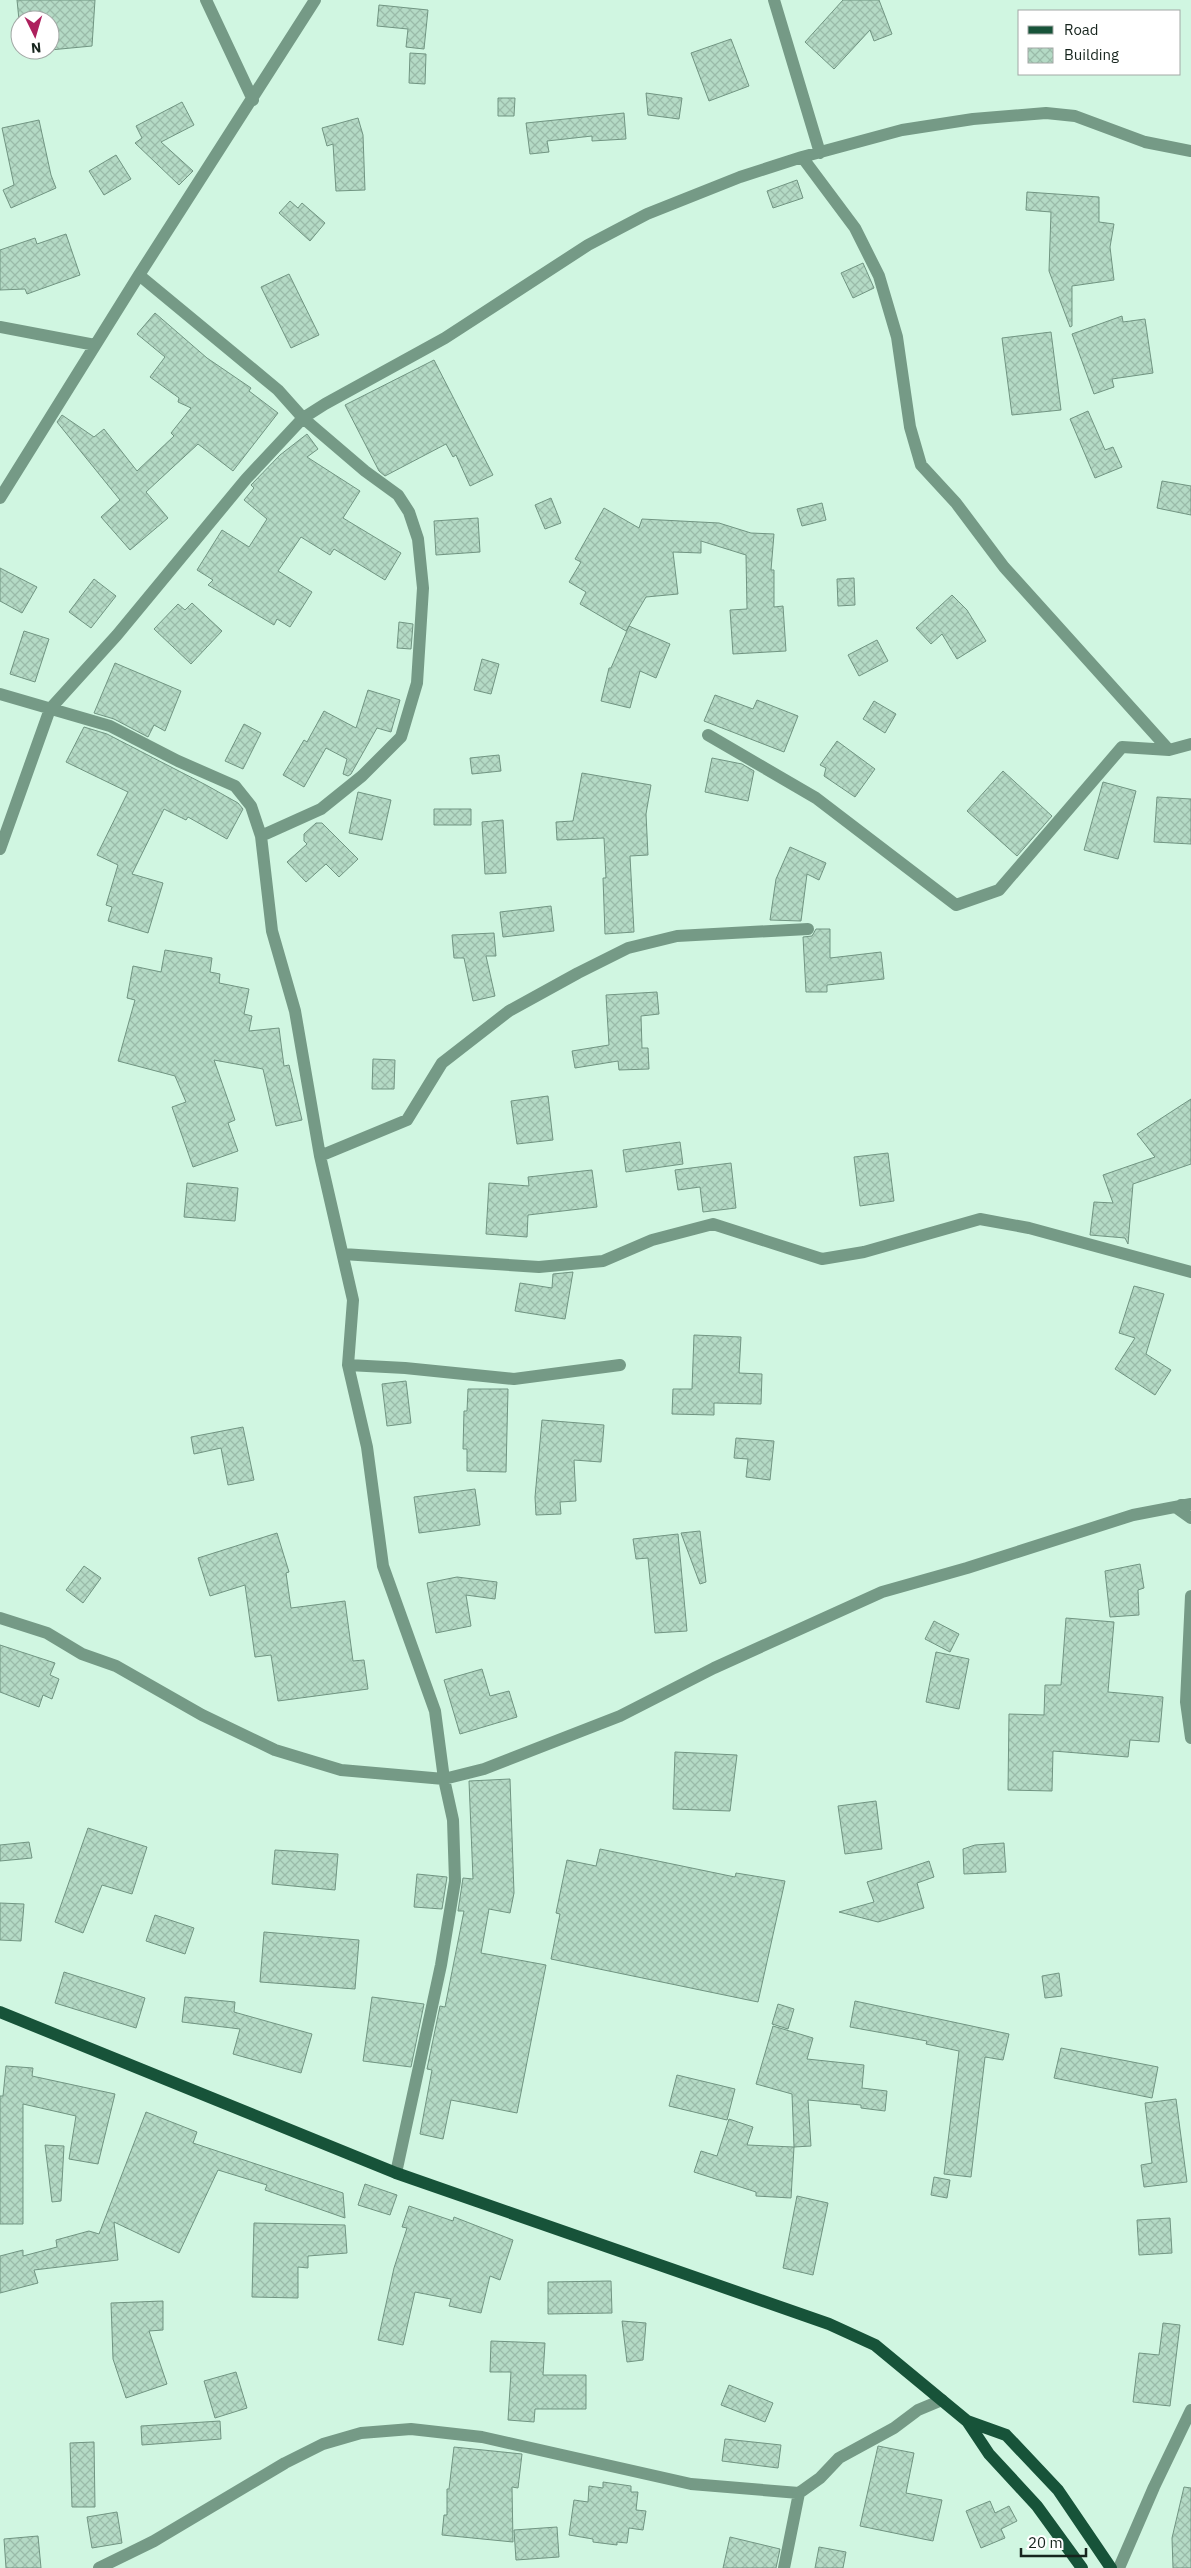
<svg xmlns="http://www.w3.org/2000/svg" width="1191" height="2568" viewBox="0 0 1191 2568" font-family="'IBM Plex Sans',sans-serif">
<defs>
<pattern id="building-cross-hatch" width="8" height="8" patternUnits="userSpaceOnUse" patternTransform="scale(1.25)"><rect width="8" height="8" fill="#b4dac5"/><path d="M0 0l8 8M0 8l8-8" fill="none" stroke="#9abba9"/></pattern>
</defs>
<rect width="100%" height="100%" fill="#d0f6e1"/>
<path fill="url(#building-cross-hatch)" stroke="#719582" d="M17,0H95L92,46L50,50V20H19Z
M843,0H879L892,34L874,41L870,30L834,69L805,42Z
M379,5L428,10L424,49L406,47L408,29L377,26Z
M731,39L749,86L709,101L691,53Z
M410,53L426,54L425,84L409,83Z
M646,93L682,98L679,119L648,115Z
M498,98H515L514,116H498Z
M182,102L194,125L161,142L193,171L179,185L135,143L142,138L136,126Z
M624,113L626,139L592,141V136L547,141L549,152L530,154L526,123Z
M358,118L363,135L365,190L336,191L333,144L327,146L322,128Z
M39,120L51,175L56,188L11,208L3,190L14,185L2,128Z
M116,155L131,179L104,195L89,171Z
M797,180L803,198L773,208L767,191Z
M1027,192L1099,197V222L1114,224L1110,247L1114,280L1072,286V326L1070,327L1049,271L1051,212L1026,210Z
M290,201L298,208L302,203L325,223L310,241L279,213Z
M66,234L80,275L27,294L25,289L0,290V250L35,238L37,244Z
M863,263L874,288L853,298L841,273Z
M289,274L319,335L291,348L261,287Z
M155,313L207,358L251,388L249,391L278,413L233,471L198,444L146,492L168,518L130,550L101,517L120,500L57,422L62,415L94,437L104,429L137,471L174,436L171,433L191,408L178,402L179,398L150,377L165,357L137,334Z
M1122,316L1123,322L1145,319L1153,373L1112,379L1114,387L1094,394L1072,334Z
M1051,332L1061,410L1012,415L1002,338Z
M434,360L493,475L470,486L456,455L453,457L446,444L385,476L379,471L345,405Z
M1088,411L1105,450L1113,447L1122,467L1095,478L1070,419Z
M307,434L318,449L307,457L360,491L343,518L401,553L385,580L334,549L330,555L301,537L278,571L312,592L290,627L277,619L274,625L208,585L213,580L197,570L222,530L249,547L267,519L244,500L254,488L251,485L280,455Z
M1162,481L1191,486V515L1157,508Z
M551,498L561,523L545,529L535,505Z
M822,503L826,520L802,526L797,509Z
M604,508L639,528L642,519L719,523L751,533L774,534L771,570H774V607L783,606L786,651L733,654L730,610L747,609L746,555L701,541V553L673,552L678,594L646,597L626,631L580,604L586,592L569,582L581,562L575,559Z
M478,518L480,552L436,555L434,521Z
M0,568L37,587L22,613L0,601Z
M854,578L855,605L838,606L837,579Z
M94,579L116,596L91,628L69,612Z
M952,595L967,610L986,641L957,659L942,634L931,644L916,628Z
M192,603L222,631L191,664L154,629L178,604L185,610Z
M399,622L413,624L411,649L397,648Z
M629,626L670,644L656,678L640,671L630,708L601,701L609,668H611Z
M24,631L49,639L35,682L10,674Z
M877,640L888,661L859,676L848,655Z
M482,659L499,664L491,694L474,690Z
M115,663L181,691L165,731L154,725L148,737L114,719L94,713Z
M368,690L400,700L391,732L377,728L351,774L348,776L343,774L347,759L326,748L304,787L283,775L304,740L307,742L324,711L356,728Z
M715,695L753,709L757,700L798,716L784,752L704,721Z
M874,701L896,714L885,733L863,719Z
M244,724L261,733L243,769L225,761Z
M84,727L107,734L206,785L238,803L243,809L227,839L188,817L186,820L164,809L132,874L163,883L148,933L108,921L112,907L106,905L118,865L97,855L128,792L66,762Z
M837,741L875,769L855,797L824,776L826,768L820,765Z
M499,755L501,771L472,774L470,758Z
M712,758L742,764L754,771L748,801L705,792Z
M1003,771L1052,816L1017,856L967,811Z
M582,773L651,785L646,814L648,855L630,856L634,932L605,934L603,878H606L604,838L557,840L556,822L573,821Z
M1103,782L1136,791L1118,859L1084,850Z
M358,792L391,800L382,840L349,833Z
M1157,797L1191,799V844L1154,842Z
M434,809H471V825H434Z
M503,820L506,873L485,874L482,822Z
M316,823H322L358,859L339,877L326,864L306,882L287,862L307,844L304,841V834Z
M790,847L826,863L819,880L807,874L801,921L770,920L776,879Z
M551,906L554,931L503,937L500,912Z
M816,929H830V958L881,952L884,979L827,985V992H806L803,937L812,936Z
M494,933L496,956H486L495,996L473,1001L464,958H454L452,935Z
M165,950L212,958L210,972L220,974L219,983L249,989L244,1014L252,1016L249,1031L279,1028L284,1066L289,1065L302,1120L276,1126L263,1069L214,1060L235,1120L228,1123L238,1151L193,1167L172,1107L186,1102L175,1076L118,1061L135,1000L127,998L133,966L161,972Z
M657,992L659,1014L641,1016L642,1048H648L649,1069L619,1070L618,1061L575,1068L572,1051L609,1045L606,995Z
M373,1059L395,1060L394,1089H372Z
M548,1096L553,1140L517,1144L511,1101Z
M1191,1099V1164L1133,1184L1128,1244L1125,1238L1090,1235L1094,1202L1113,1203L1103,1175L1155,1157L1137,1134Z
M680,1142L683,1164L626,1172L623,1150Z
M888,1153L894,1201L860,1206L854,1157Z
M731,1163L736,1208L703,1212L700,1187L678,1190L675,1170Z
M592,1170L597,1207L528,1215L527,1237L486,1234L489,1183L529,1186L528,1177Z
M187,1183L238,1188L235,1221L184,1217Z
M573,1272L565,1319L515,1311L520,1283L552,1288L553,1274Z
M1134,1286L1164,1294L1146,1354L1171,1370L1155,1395L1115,1369L1135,1338L1119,1333Z
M694,1335L741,1337L739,1373L762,1374L761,1404L714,1403V1415L672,1414L673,1389H692Z
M406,1381L411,1423L387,1426L382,1384Z
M468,1389H508L506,1472L467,1471V1449H463L464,1411H467Z
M542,1420L604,1425L601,1462L574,1460L576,1501L560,1502L561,1514L536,1515L535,1497Z
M243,1427L254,1480L228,1485L221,1448L194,1454L191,1437Z
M736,1438L774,1441L770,1480L746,1477L748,1459L734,1458Z
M475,1489L480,1525L419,1533L414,1497Z
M700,1531L706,1582L700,1584L681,1533Z
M277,1533L289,1572L286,1573L291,1608L345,1601L353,1661L364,1660L368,1689L278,1701L271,1655L255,1657L245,1585L210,1596L198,1558Z
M678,1534L687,1631L655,1633L648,1558L636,1559L633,1539Z
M1140,1564L1144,1588L1138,1590L1139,1615L1110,1617L1105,1571Z
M84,1566L101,1578L83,1603L66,1590Z
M457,1577L497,1582L495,1599L466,1595L471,1626L436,1633L427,1583Z
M1066,1618L1114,1622L1108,1692L1163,1697L1159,1742L1130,1740L1128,1757L1053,1751L1052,1791L1008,1790L1009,1714L1044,1715L1045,1685H1061Z
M934,1621L959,1634L950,1652L925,1639Z
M0,1645L55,1663L50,1675L59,1679L52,1699L43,1695L39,1707L0,1692Z
M936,1652L969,1659L959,1709L926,1702Z
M482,1669L490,1696L509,1691L517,1717L460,1734L444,1680Z
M675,1752L737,1755L730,1811L673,1809Z
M510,1779L514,1893L510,1913L489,1909L481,1953L546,1965L517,2113L451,2100L443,2139L420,2134L432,2070L427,2069L440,2006L445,2007L464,1911H458L463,1878L473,1879L469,1781Z
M876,1801L882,1849L845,1854L838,1806Z
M88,1828L147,1847L132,1894L102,1885L83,1933L55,1922Z
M29,1842L32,1858L0,1861V1845Z
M1004,1843L1006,1872L964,1874L963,1849L975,1845Z
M600,1849L735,1877L736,1873L785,1881L758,2002L551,1959L560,1914L556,1913L567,1860L596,1866Z
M275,1850L338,1854L335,1890L272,1884Z
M929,1861L934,1877L917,1883L924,1908L878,1922L839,1912L874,1902L867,1882Z
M417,1874L447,1877L442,1909L414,1907Z
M0,1903L24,1904L21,1941L0,1940Z
M155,1915L194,1928L185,1954L146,1941Z
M264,1932L359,1940L355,1989L260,1982Z
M64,1972L145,1998L136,2028L55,2003Z
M1059,1973L1062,1996L1045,1998L1042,1976Z
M185,1997L235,2002L234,2012L312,2034L301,2073L233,2054L240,2029L182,2022Z
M372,1997L424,2004L411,2067L363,2061Z
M855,2001L1009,2034L1003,2060L985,2057L971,2177L944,2174L959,2051L926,2044L927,2041L850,2027Z
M778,2004L794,2009L788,2029L772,2024Z
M773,2026L813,2038L807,2059L864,2065L862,2088L887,2091L885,2111L861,2108V2105L808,2100L811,2146L794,2147L792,2094L756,2084Z
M1061,2048L1158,2067L1152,2098L1054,2078Z
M6,2066L33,2068L32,2076L115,2094L98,2164L69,2159L76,2116L23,2104V2224H0V2096H3Z
M677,2075L735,2089L727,2120L669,2106Z
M1176,2099L1187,2182L1144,2187L1141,2165L1152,2163L1145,2103Z
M146,2112L197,2132L193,2143L343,2193L345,2218L265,2190L267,2185L218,2170L179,2253L114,2222L118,2260L34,2270L38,2283L0,2293V2256L23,2250V2256L57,2247L56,2240L89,2231L99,2234Z
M729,2119L753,2127L747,2145L794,2147L791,2198L756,2196V2192L694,2172L701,2151L717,2156Z
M45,2145L64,2146L61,2201L52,2202Z
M934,2177L950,2180L947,2198L931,2195Z
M365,2184L397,2195L390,2215L358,2205Z
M797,2196L828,2203L813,2275L783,2268Z
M409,2206L453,2221L454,2217L513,2240L500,2280L490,2276L481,2313L449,2306L451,2299L415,2292L403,2345L378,2340L394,2268L407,2228L402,2227Z
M1170,2218L1172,2253L1139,2255L1137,2220Z
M254,2223L345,2225L347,2253L308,2256V2268L298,2267V2298L252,2297Z
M611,2281L612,2313L548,2314V2282Z
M163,2301V2330L149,2331L167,2384L126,2398L113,2359L111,2303Z
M622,2321L646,2323L643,2360L627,2362Z
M1163,2323L1180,2325L1170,2406L1133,2402L1139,2353L1159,2355Z
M491,2341L545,2343L543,2375H586V2409H535L534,2422L508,2420L511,2372H490Z
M236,2372L247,2408L215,2418L204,2381Z
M729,2385L773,2403L765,2422L721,2405Z
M220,2421L221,2439L142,2445L141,2426Z
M725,2439L781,2445L778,2468L722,2461Z
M94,2442L95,2507H72L70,2443Z
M878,2446L914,2453L906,2493L942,2500L933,2541L860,2526Z
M454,2447L522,2454L518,2488L512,2487L513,2542L442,2535L444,2515H447V2489H449Z
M603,2482L631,2486V2492H638L636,2510L646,2511L643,2530L629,2528L627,2543L617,2542V2545L593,2542V2539L569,2535L574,2500L588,2502L589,2486L603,2488Z
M1184,2487L1191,2488V2568H1173L1172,2538Z
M990,2501L995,2513L1009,2506L1017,2521L1001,2529L1005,2538L981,2548L966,2511Z
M117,2512L122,2543L92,2548L87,2517Z
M557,2527L559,2557L516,2560L514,2530Z
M38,2536L41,2568H6L4,2539Z
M730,2537L780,2549L776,2568H723Z
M819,2547L846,2552L843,2568H815Z"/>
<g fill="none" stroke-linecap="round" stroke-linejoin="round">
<path stroke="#759a86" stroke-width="12" d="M206,0L253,100
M774,0L820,153
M802,157L855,228L879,276L897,337L910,427L921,465L956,503L1004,567L1169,750L1191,744
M139,275L278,390L303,418L365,471L398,495L409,512L418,539L423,588L417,683L401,737L362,776L321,809L261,836
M0,327L95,345
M0,498L139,275L315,0
M0,694L110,726L178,761L235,786L251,806L261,836L272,931L295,1011L320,1156L353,1300L348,1365L367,1447L383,1566L435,1711L444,1779L453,1820L455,1881L441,1965L396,2173
M708,735L816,798L956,905L999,890L1122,747L1169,750
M0,849L50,709L117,635L246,479L303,418L325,404L445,338L588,245L647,214L740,177L802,157L902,130L973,119L1046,113L1075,116L1145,142L1191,151
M320,1156L407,1120L442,1063L509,1011L578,973L628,948L677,936L808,929
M343,1254L539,1267L603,1261L652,1240L713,1224L822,1259L864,1252L980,1219L1029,1228L1191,1272
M348,1365L405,1368L514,1379L620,1365
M1181,1505L1177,1508L1191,1518
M1191,1596L1186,1702L1191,1738
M0,1618L47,1633L82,1654L116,1666L202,1715L275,1750L341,1770L444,1779L484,1769L620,1716L714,1668L882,1592L967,1568L1133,1515L1191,1504
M99,2568L154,2541L285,2463L323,2444L361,2433L411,2429L482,2437L691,2484L799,2493L820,2478L839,2458L894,2428L918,2410L942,2400
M784,2568L799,2493
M1119,2568L1154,2487L1191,2410"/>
<path stroke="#175339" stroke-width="12" d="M0,2012L396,2173L829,2324L875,2345L967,2421L989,2454L1037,2506L1082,2568
M967,2421L1006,2435L1058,2490L1111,2568"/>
</g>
<rect x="1018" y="10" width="162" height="65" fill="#ffffff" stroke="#a2a8a5"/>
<rect x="1028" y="26" width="25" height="8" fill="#175339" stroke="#a2a8a5"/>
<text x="1064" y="35" font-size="15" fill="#17251e">Road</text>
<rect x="1028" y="48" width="25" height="15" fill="url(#building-cross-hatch)" stroke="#a2a8a5"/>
<text x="1064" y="60" font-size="15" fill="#17251e">Building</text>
<g transform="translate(35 35) rotate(175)"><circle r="24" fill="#ffffff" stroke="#a2a8a5"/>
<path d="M0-4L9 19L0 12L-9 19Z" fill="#ad205d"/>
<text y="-8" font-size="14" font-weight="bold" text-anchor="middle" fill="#17251e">N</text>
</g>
<path d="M1021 2548v8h65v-8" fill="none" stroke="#17251e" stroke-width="2.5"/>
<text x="1028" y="2548" font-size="15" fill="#17251e" stroke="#ffffff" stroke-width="4" paint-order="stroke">20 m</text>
</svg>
